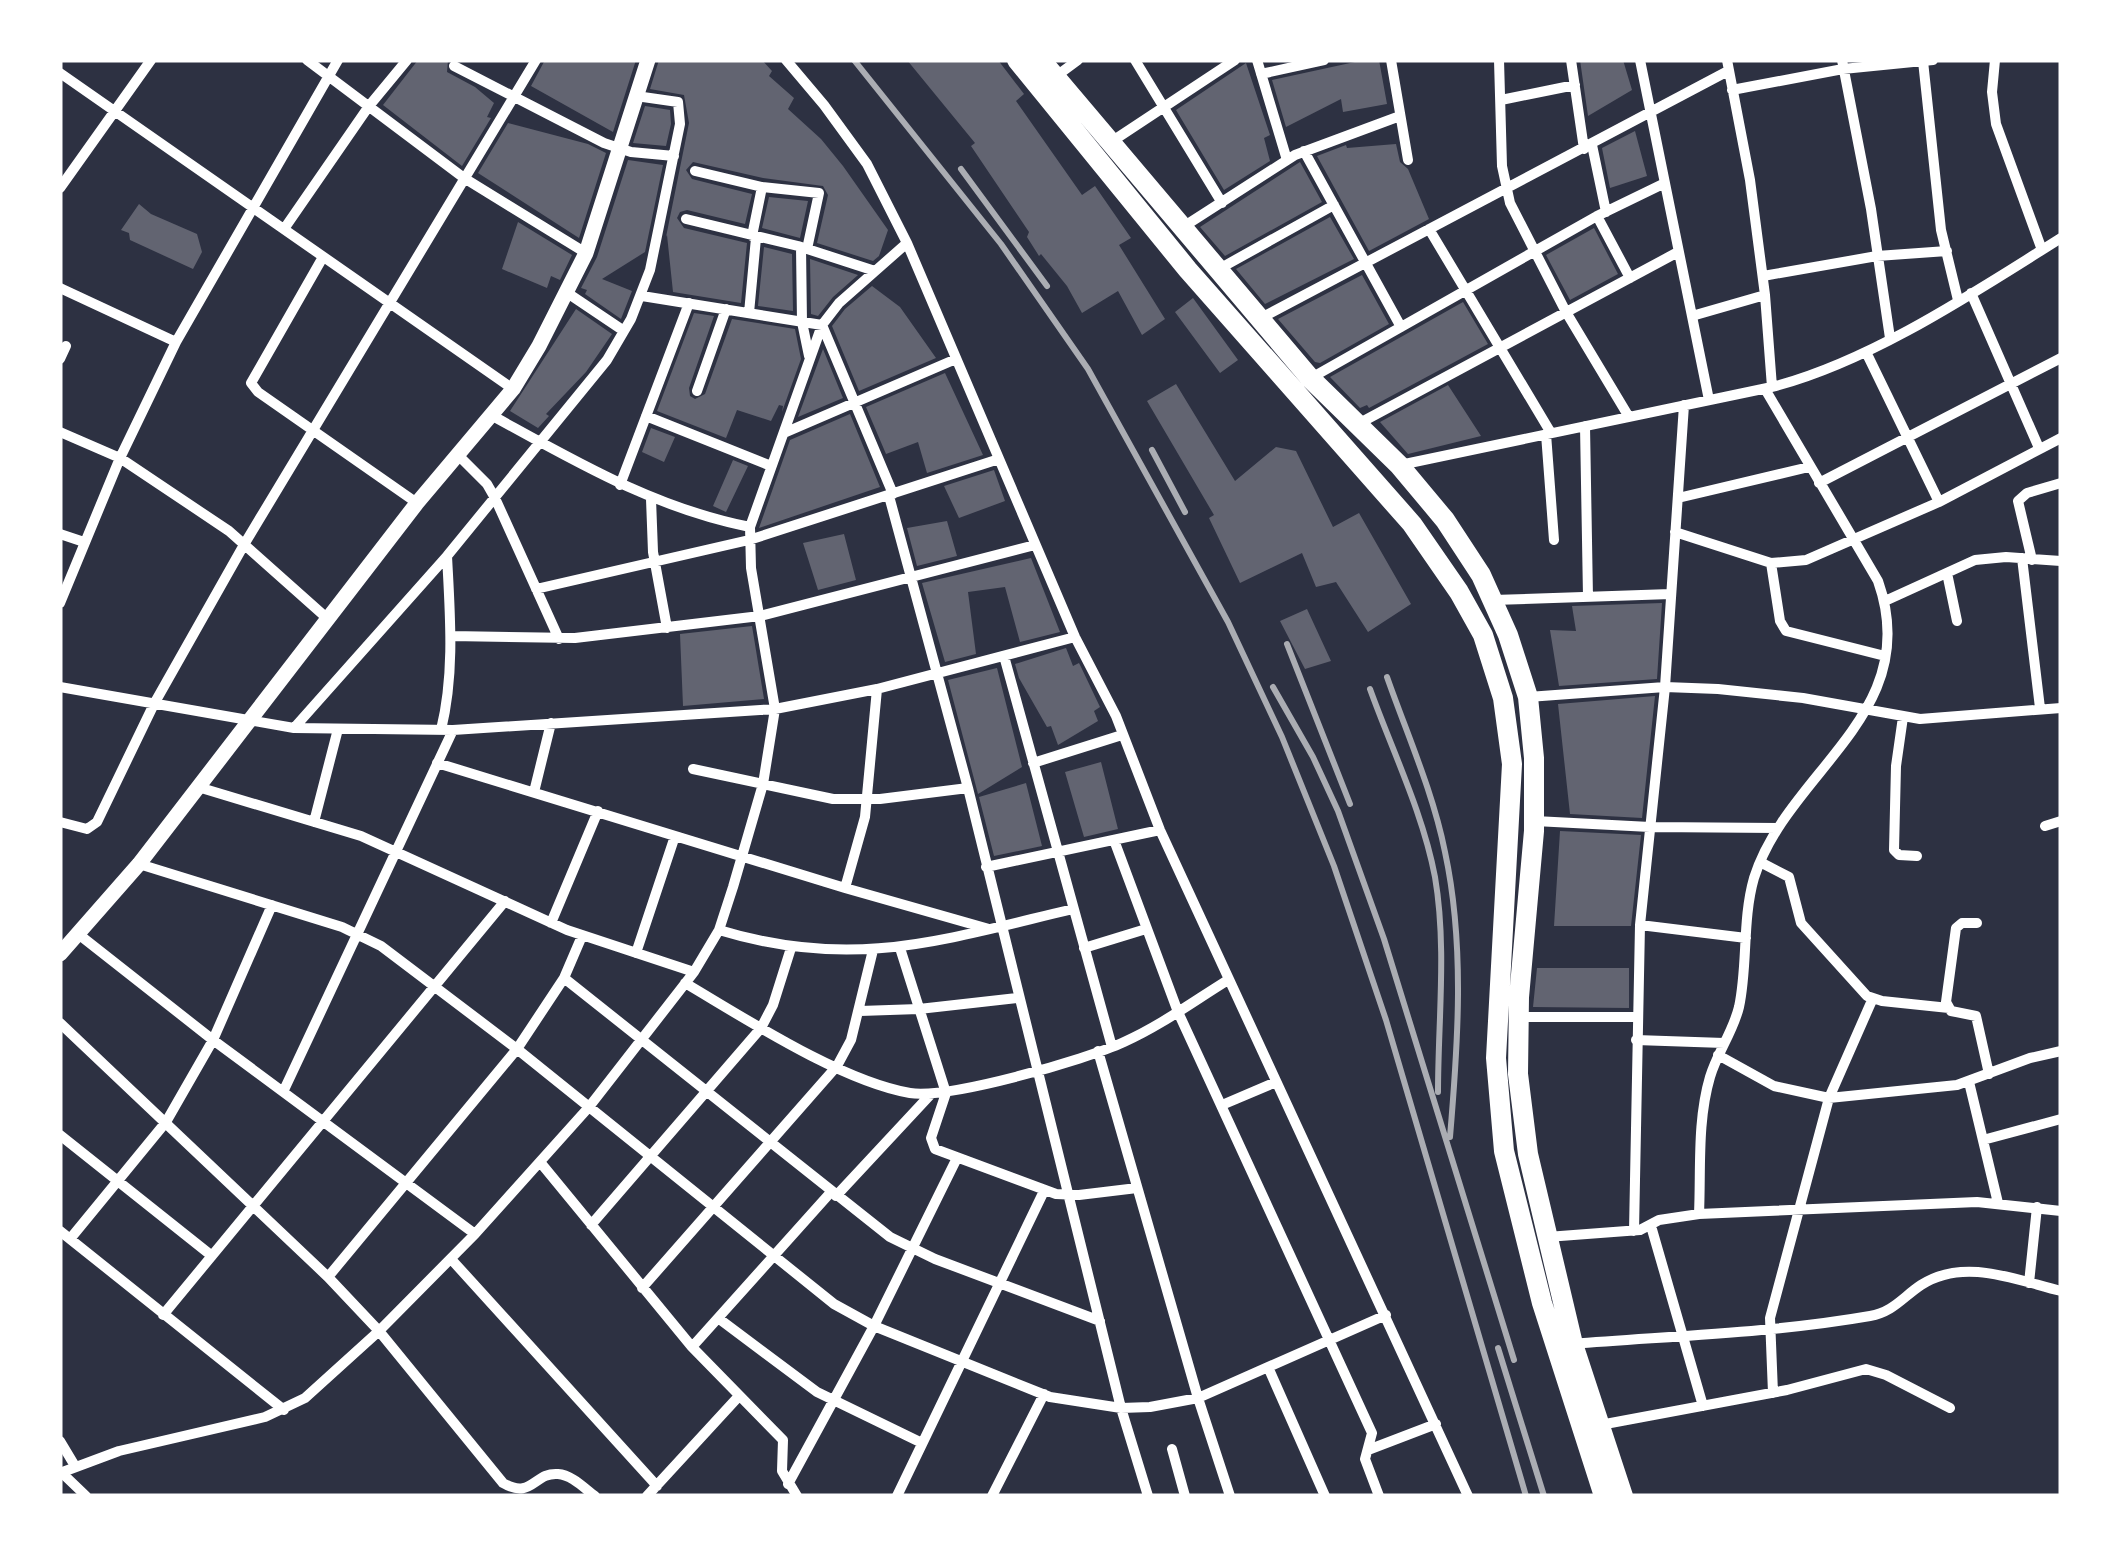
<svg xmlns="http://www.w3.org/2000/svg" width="2121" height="1556" viewBox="0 0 2121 1556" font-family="Inter,sans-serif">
<rect width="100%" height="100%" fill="#2d3142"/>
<path fill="#626471" d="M418,60H448L447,72L475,87L494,103L487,117L491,118L462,166L383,105Z
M545,60H636L613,132L531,86Z
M659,60H762L772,71L769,76L794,98L788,109L821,139L843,166L888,230L879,256L873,261L817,243L828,195L823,186L763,178L693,162L686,170L692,179L752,194L745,224L687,210L680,212L677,218L684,228L747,243L741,303L673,292L667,235L666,237L689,123L684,95L650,89Z
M907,60H998L1024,94L1016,101L1082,195L1095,186L1131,238L1119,245L1165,319L1142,335L1118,291L1082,313L1067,286L1041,254L1039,256L1027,237L1029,232L971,146L975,143Z
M1364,60H1379L1387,104L1343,112L1341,99L1286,127L1272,80Z
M1580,60H1623L1632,90L1588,116Z
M1246,63L1270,135L1264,138L1270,161L1224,190L1176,110Z
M645,106L670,110L671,124L666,146L633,143Z
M508,123L588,144L606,153L579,238L478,173Z
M1635,131L1647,176L1610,188L1602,148Z
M1396,144L1400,162L1408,169L1429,219L1369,251L1317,156L1346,145L1347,148Z
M628,160L663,165L645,252L602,279L632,291L621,319L585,294L587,290L581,288L597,257Z
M1300,162L1322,202L1225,256L1200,227Z
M769,197L808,201L800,238L762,228Z
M139,204L151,214L197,234L202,252L193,269L130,240L129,233L121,230Z
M1330,217L1354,259L1265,304L1236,269Z
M518,222L572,255L560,280L551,276L547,288L502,269Z
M1594,228L1618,274L1570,300L1546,255Z
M764,247L792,254L793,311L758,306Z
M810,259L858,275L833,297L818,316L811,314Z
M1362,275L1389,324L1320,363L1315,362L1278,319Z
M872,286L900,307L936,358L859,391L832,326L845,309Z
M1193,298L1238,360L1220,373L1175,312Z
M1463,302L1488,344L1369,408L1367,405L1360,408L1330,377Z
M576,309L612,334L586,372L546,414L549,416L538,428L510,411Z
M694,313L714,316L689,388L690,396L695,399L705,394L732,319L795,329L801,359L782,412L783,406L779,405L771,421L737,410L726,438L657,411Z
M823,349L843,398L798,417Z
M945,373L983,455L927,473L918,442L886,454L866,407Z
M1176,384L1235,481L1276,447L1296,451L1333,527L1359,513L1411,604L1368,632L1336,582L1316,587L1302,553L1240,583L1209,518L1214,515L1147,401Z
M1448,385L1481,436L1408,454L1380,422Z
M850,414L880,487L759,528L790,440Z
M651,428L675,437L664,462L642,452Z
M733,460L748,466L726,512L713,506Z
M994,470L1005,501L959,518L944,486Z
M947,521L957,556L917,566L907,528Z
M844,534L856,580L818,590L803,543Z
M1031,558L1060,632L1020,642L1005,587L968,592L976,654L945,662L922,583Z
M1662,603L1657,679L1559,686L1550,630L1576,631L1572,606Z
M1307,609L1331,661L1305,669L1280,621Z
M752,626L764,699L683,706L680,634Z
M1066,648L1073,666L1079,663L1081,667L1100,707L1094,711L1098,721L1058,745L1051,726L1047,727L1019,678L1015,664Z
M997,668L1022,767L978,794L948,680Z
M1655,696L1642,818L1570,814L1558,704Z
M1101,762L1118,829L1084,837L1065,772Z
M1026,783L1042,846L994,856L979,797Z
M1560,831L1641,835L1631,926H1554Z
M1537,968H1629V1008L1533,1007Z"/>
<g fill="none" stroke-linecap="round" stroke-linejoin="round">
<path stroke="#fff" stroke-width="10" d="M307,60L464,178L586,253
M786,60L824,105L867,164L907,243L1075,637L1116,716L1160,830L1468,1496
M1135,60L1222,203
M1257,60L1287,160
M1391,60L1408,160
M1499,60L1502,166L1510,203L1566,312L1629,417
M1571,60L1584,149
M1640,60L1709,400
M1727,60L1750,180L1765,295L1772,387
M1842,60L1871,209L1890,338
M1995,60L1992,92L1996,124L2042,250
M1923,61L1941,230L1958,300
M454,66L604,143L631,152L674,156
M60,73L513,389
M1261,74L1324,60
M1055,77L1078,60
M1732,90L1843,69L1933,60
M1501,100L1575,85
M1111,142L1235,60
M1592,145L1606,212
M1304,151L1401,327
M695,171L762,187L819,193L807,249
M60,188L151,60
M1597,216L1630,278
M686,219L798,246L875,271
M1183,227L1295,155L1400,116
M284,229L369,106L407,60
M1429,229L1551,433
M752,236L762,187
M801,247L802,322L809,356
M323,257L251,383L258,392L417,503
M1219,269L1334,205
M1763,276L1877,256L1947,251
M60,288L176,342
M566,292L624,331
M1971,293L2039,448
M642,296L822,325L893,494
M749,313L756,238
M1692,316L1765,295
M1261,318L1728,71
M1866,352L1939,502
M60,359L66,346
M1311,378L1597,216L1665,183
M697,391L726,309
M491,415C575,461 654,508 750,527
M646,416L771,466
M1358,424L1678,252
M1585,426L1588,597
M60,432L120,458L229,531L329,620
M784,433L956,359
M1546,434L1554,540
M457,454L487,484L495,498L559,639
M1400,465L1772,387C1870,362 1975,292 2061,238
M1819,483L2061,358
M620,485L689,303
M889,496L968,788L1121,1408L1148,1496
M1678,498L1809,467
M651,499L653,552L667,628
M1675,532L1771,563L1806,560L1939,502L2061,438
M60,534L84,542
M2022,558L2040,708
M2032,560L2018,501L2027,493L2061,483
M1771,563L1780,621L1786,631L1885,656
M1947,573L1957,621
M536,589L749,540L999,459
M1493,600L1671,594
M1885,601L1975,560L2006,557L2061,561
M60,603L120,458L176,342L338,60
M451,636L575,638L760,616L1035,545
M1004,656L1112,1047
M60,687L294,728L453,730L775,709L877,689L1075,637
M1528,697L1665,687L1718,689L1803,698L1920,719L2061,708
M1903,717L1896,766L1894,850L1899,855L1917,856
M294,728L447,556L607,360L631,319L650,270L680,124L678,102L636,96
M441,730C455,673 450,614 447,556
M437,763L845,888L989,929
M1033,763L1122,735
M693,769L833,799H880L968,788
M198,787L361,836L567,930L694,972
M534,792L551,723
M1535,821L1650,827L1778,828
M60,822L87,829L97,822L154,704L245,543L536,60
M314,822L338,729
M2045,826L2061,821
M1114,840L1178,1012L1372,1433L1365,1459L1379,1496
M1760,862L1789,877L1801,923L1867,996L1882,1001L1949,1008
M139,864L342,927L381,946L517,1049L834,1304L874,1326L1050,1397L1121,1408L1150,1407L1198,1398L1386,1315
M986,867L1160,830
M845,888L865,817L877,689
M551,923L598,811
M1977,923H1962L1956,928L1946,1002L1951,1011L1976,1016L1989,1074
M1640,925L1746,938
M719,930C853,971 942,940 1073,909
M77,933L213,1040L475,1234
M900,948L946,1093L931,1138L935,1149L1056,1194L1079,1195L1137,1188
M1084,948L1146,929
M636,953L675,836
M564,978L890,1237L935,1259L1100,1321
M685,983C746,1019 841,1081 910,1093C949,1099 1085,1060 1124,1042C1160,1026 1194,1001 1228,980
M860,1011L919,1009L1017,998
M1519,1017H1636
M60,1023L328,1277L379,1331L503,1483C532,1500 534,1472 558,1474C572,1475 584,1488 595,1496
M1636,1040L1724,1043
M1098,1051L1198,1398L1230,1496
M1718,1055L1774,1086L1829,1098L1957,1085L2030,1058L2061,1051
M1969,1082L1998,1203
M284,1090L453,730
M1222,1105L1276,1082
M60,1135L212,1256
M1983,1140L2061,1119
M540,1162L692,1347L783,1440L782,1471L797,1496
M836,1196L931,1094
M1699,1214C1701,1170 1697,1121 1710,1077C1717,1053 1733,1032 1739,1007C1748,965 1742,920 1754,878C1788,770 1925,714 1878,581L1765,389
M591,1225L761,1028L773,1005L791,948
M1651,1226L1703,1406
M60,1231L284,1410
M1634,1231L1640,925L1665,687L1684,405
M1547,1237L1640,1230L1659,1220L1699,1214L1977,1202L2061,1211
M70,1239L166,1122L213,1040L272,905
M451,1259L657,1486
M328,1277L517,1049L564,978L582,936
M2029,1283L2037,1207
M642,1288L837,1066L851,1040L873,950
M163,1315L505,901
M718,1318L817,1392L922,1443
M1573,1344C1672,1336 1772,1333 1870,1316C1893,1312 1903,1297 1921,1285C1964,1257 2016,1280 2061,1291
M692,1347L831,1192
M1268,1367L1325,1496
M1773,1393L1770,1318L1829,1098L1873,998
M1600,1425L1787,1390L1866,1369L1886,1375L1950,1408
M60,1441L75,1466
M1172,1449L1185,1496
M1368,1450L1436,1424
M60,1473L119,1451L265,1417L305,1398L379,1331L475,1234L589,1107L694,972L719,930L733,887L763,784L775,709L751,568L750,527L822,325L839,303L907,243
M62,1473L86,1496
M788,1484L874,1326L957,1158
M647,1496L739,1396
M897,1496L1044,1191
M992,1496L1044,1394"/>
<path stroke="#fff" stroke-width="15" d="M60,954L139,864L417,503L513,389L539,346L586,253L648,60"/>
<path stroke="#fff" stroke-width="20" d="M1017,60L1188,270L1412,524L1459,592L1483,635L1503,698L1512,764L1496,1058L1504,1151L1542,1303L1604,1496
M1041,60L1310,378L1399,465L1445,520L1481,575L1508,635L1528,697L1534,758V831L1519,997L1518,1074L1528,1154L1573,1344L1623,1496"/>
<path stroke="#abadb3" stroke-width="6" d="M854,60L1001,244L1088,369L1228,622L1282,737L1334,866L1386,1020L1526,1496
M961,169L1047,286
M1152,450L1185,512
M1287,644L1350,804
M1387,677C1407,734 1433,792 1445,852C1465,945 1458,1043 1450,1137
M1273,687L1313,757L1338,811L1384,939L1514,1360
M1370,689C1392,750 1423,813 1435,877C1447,947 1438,1022 1438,1092
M1498,1348L1544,1496"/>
</g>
<rect width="2121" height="1556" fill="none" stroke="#ffffff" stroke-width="125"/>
</svg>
